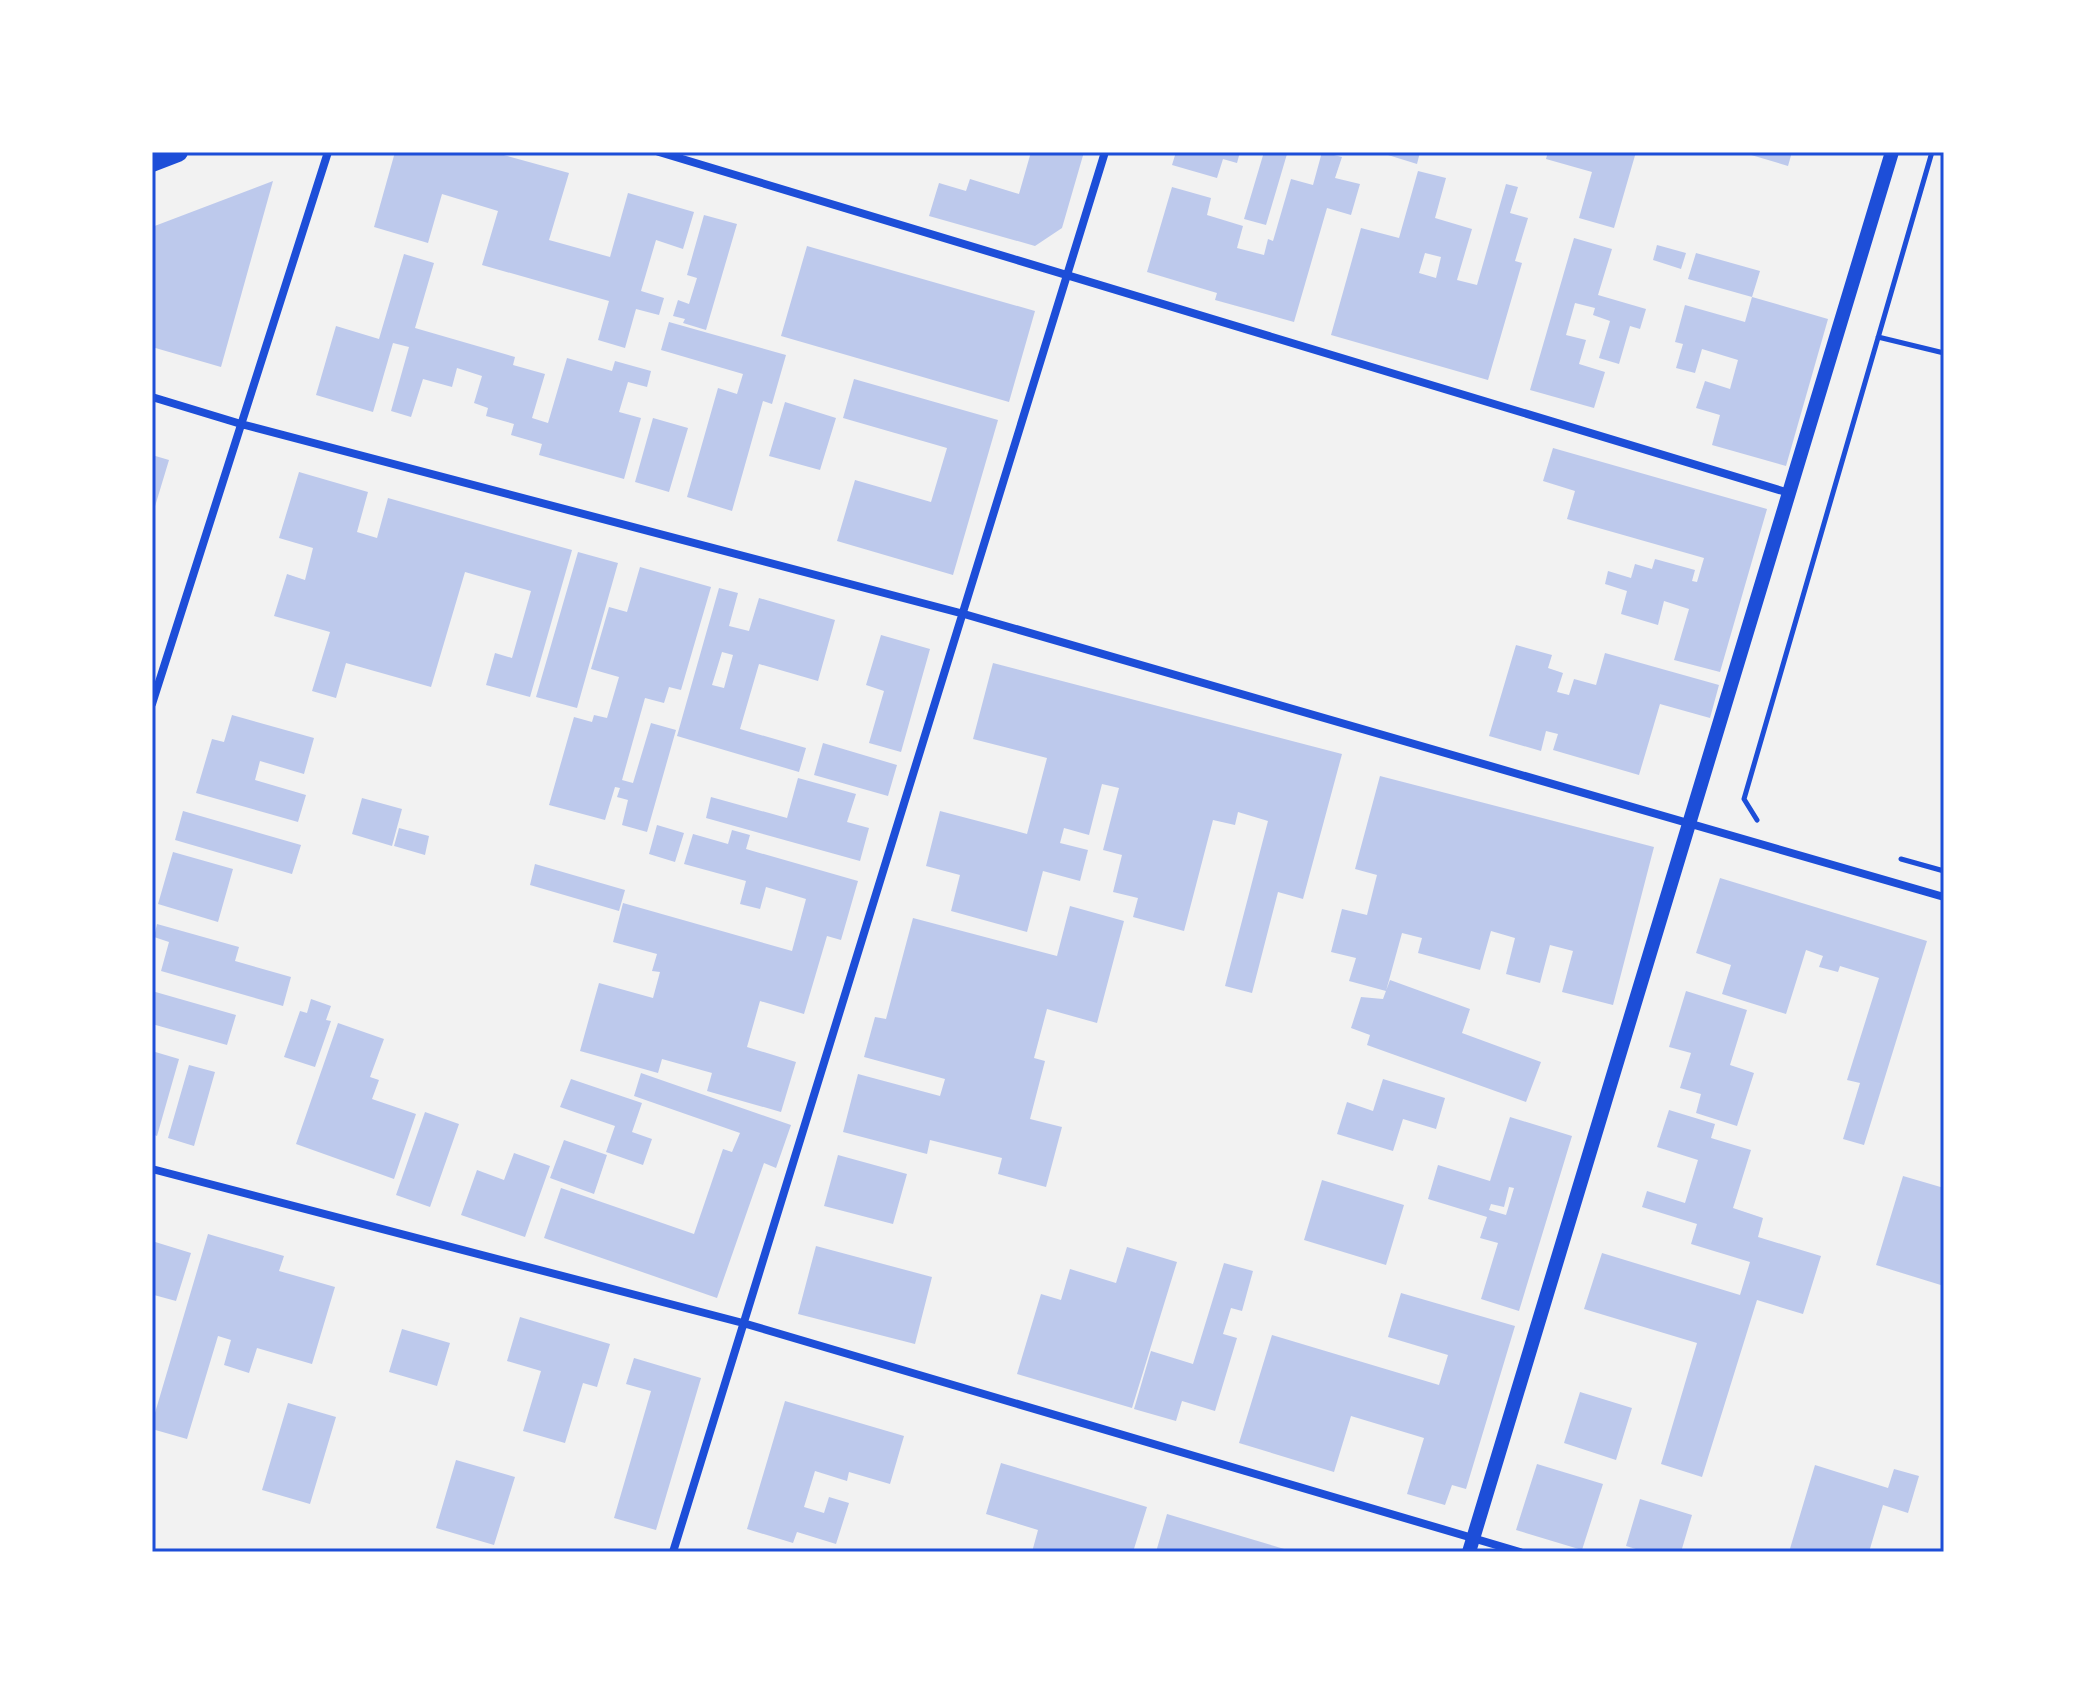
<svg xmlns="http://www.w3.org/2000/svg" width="2096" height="1704" viewBox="0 0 2096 1704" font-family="'Archivo Narrow',sans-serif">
<rect width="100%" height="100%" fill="#f2f2f2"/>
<path fill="#bdc9ec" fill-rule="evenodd" d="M395,152H493L569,173L549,240L610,257L628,193L694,212L683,249L656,240L641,291L664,298L659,315L636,309L625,348L598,340L609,301L482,265L498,211L442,194L428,243L374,227Z
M1031,152H1084L1062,228L1035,246L929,216L939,183L966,191L970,179L1019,194Z
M1176,152H1240L1237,163L1223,159L1217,178L1172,165Z
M1264,152L1287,154L1266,225L1244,219Z
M1322,152L1342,157L1335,178L1360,184L1351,215L1327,208L1294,322L1215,300L1217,293L1147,272L1172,187L1211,198L1207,215L1243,226L1237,248L1264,255L1268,239L1273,241L1291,179L1313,185Z
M1389,152H1420L1417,164L1388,155Z
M1548,152H1636L1614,228L1579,218L1592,172L1546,159Z
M1741,152H1792L1788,166Z
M1418,171L1446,178L1435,218L1472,229L1457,280L1477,285L1506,184L1518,187L1510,213L1528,218L1515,261L1522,263L1488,380L1331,335L1361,228L1399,238ZM1425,253L1441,257L1436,278L1419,273Z
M273,181L221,367L152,347V227Z
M704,215L737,224L706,330L683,323L685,319L673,316L678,300L689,304L697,278L687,275Z
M1574,238L1612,249L1598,295L1646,309L1640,329L1630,326L1619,364L1599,358L1610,321L1593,315L1595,308L1575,303L1566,335L1586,340L1579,364L1605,372L1594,408L1530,390Z
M1657,245L1686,253L1681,269L1653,260Z
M807,246L1035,311L1009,402L781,336Z
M1696,253L1760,271L1752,297L1688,279Z
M404,254L434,263L415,328L515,357L513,365L545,374L532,418L548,423L567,358L612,371L615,361L651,371L647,387L628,382L619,412L641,418L624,479L539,455L542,444L511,435L514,424L486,416L488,408L474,403L482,376L457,368L452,387L423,379L411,417L391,411L409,347L393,343L373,412L316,395L336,326L379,339Z
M1752,297L1828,319L1786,466L1712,445L1720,415L1696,408L1705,381L1730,389L1738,360L1702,349L1695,373L1676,368L1683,344L1675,342L1685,305L1745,322Z
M669,322L786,355L772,404L763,401L732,511L687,497L718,388L737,394L743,374L661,350Z
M854,379L998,420L953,575L837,541L855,480L931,502L947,448L843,418Z
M785,402L836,418L820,470L769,456Z
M653,418L688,428L669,492L635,482Z
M1553,448L1767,509L1720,672L1674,660L1689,609L1664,601L1658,625L1621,614L1627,591L1605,584L1608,571L1631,578L1635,564L1652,569L1655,559L1695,570L1692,581L1697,582L1704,558L1567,519L1575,491L1543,481Z
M152,455L169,460L153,513H152Z
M299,472L368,492L357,532L377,538L388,498L572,550L530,697L486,685L495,653L512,658L531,591L465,572L431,687L346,663L336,698L312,691L330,632L274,616L287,574L305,580L313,548L279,538Z
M578,552L618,563L577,708L536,697Z
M640,567L711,587L681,690L669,687L664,703L645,698L622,780L633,783L651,723L676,730L647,832L622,825L628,800L617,797L620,788L615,787L605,820L549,805L574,717L592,722L594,715L607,718L619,677L591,669L609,607L627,612Z
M719,588L738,593L729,626L749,631L759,598L835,620L818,681L759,664L740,729L806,748L799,772L677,736ZM722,652L733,655L724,688L712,685Z
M881,635L930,649L901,752L869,743L884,691L866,685Z
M1516,645L1552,655L1548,668L1563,673L1557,692L1569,695L1574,679L1596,685L1605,653L1719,685L1710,718L1660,704L1639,775L1553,750L1558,734L1546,731L1541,751L1489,736Z
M993,663L1342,754L1303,899L1278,892L1252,993L1225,986L1268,821L1238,812L1235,825L1213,820L1184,931L1133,917L1138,898L1113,892L1122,855L1103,850L1119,788L1102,784L1089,835L1064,828L1060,843L1088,850L1080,881L1043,871L1027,932L951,911L960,875L926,866L940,811L1027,834L1047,758L973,739Z
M232,715L314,738L304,774L260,761L255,780L306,795L298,822L196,793L212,739L224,742Z
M823,743L897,765L888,796L814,775Z
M1380,776L1654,847L1613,1005L1562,992L1573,951L1550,945L1540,983L1506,974L1515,938L1491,931L1480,970L1418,953L1422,938L1402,933L1386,991L1349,981L1356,958L1331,952L1342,909L1367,915L1377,875L1355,869Z
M798,778L856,794L847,822L869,828L860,861L706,818L711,797L787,818Z
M362,798L402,809L392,846L352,834Z
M183,811L301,845L292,874L175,840Z
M657,825L684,833L675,862L649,854Z
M399,828L429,836L425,855L394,846Z
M732,830L750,835L746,849L858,881L841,940L827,936L804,1014L760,1001L747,1047L796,1062L781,1112L707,1091L712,1073L662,1059L658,1073L580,1051L599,983L653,998L660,972L652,971L657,954L613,942L623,903L792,951L806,899L766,887L760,909L740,904L746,881L684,864L693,834L728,844Z
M173,852L233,869L218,922L158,904Z
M535,864L625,890L619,911L530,885Z
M1720,878L1927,941L1864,1145L1843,1139L1860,1083L1847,1080L1879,978L1840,966L1838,972L1819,967L1823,956L1806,950L1786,1014L1722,994L1731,965L1696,953Z
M1070,906L1124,921L1097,1023L1047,1009L1034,1058L1045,1061L1030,1119L1062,1127L1046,1187L998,1174L1002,1158L930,1140L927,1154L843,1132L858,1074L940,1096L945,1079L864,1057L875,1017L886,1019L913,918L1057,956Z
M157,924L239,947L235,961L291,977L283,1006L161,971L169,942L154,937Z
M1390,980L1470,1009L1462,1033L1541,1062L1526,1102L1367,1045L1370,1035L1351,1028L1361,997L1383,999Z
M152,991L236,1015L227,1045L152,1024Z
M1686,991L1747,1010L1730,1065L1754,1073L1737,1126L1696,1113L1701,1094L1680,1088L1691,1053L1669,1047Z
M311,999L331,1006L326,1020L331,1021L315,1067L284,1057L300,1011L307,1013Z
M338,1023L384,1039L370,1077L379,1080L372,1099L416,1114L394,1179L296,1144Z
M152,1051L179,1059L157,1136L152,1134Z
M189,1065L215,1072L194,1146L168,1138Z
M641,1073L791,1125L776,1168L764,1163L717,1298L544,1238L561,1188L694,1234L723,1149L732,1152L740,1133L634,1096Z
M571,1079L642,1103L632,1132L652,1139L643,1165L606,1152L615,1126L560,1107Z
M1383,1079L1445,1098L1436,1129L1403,1119L1393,1151L1337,1134L1347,1102L1373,1111Z
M1669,1110L1715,1124L1711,1138L1751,1150L1733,1208L1763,1218L1758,1237L1821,1256L1803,1314L1757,1300L1702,1477L1661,1464L1697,1343L1584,1309L1602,1253L1740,1295L1750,1262L1691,1244L1697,1224L1642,1207L1647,1191L1685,1203L1698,1160L1657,1147Z
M425,1112L459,1124L430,1207L396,1195Z
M1510,1117L1572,1136L1519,1311L1481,1299L1498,1243L1480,1238L1487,1217L1428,1199L1438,1165L1490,1181ZM1509,1187L1514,1188L1506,1215L1489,1210L1491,1204L1504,1207Z
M564,1140L607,1155L594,1194L550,1178Z
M514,1153L550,1166L525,1237L461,1215L477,1170L504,1180Z
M838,1155L907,1174L893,1224L824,1206Z
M1903,1176L1944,1188V1286L1876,1265Z
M1322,1180L1404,1205L1386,1265L1304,1240Z
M208,1234L284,1256L279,1271L335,1287L312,1364L257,1348L249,1373L224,1365L231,1340L218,1336L187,1439L152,1429V1423Z
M152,1241L191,1253L176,1301L154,1295L152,1300Z
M816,1246L932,1277L915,1344L798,1314Z
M1127,1247L1177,1262L1132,1408L1017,1374L1041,1294L1061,1300L1070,1269L1116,1283Z
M1224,1263L1253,1271L1242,1311L1231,1308L1223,1334L1237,1338L1215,1411L1182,1401L1176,1421L1134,1409L1151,1351L1193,1364Z
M1401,1293L1515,1326L1466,1489L1452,1485L1445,1505L1407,1494L1424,1438L1351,1416L1334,1472L1239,1443L1272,1335L1439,1385L1448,1355L1388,1337Z
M520,1317L610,1344L597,1387L583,1383L565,1443L523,1431L541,1371L507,1361Z
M402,1329L450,1343L437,1386L389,1372Z
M634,1358L701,1378L656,1530L614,1518L651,1391L626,1384Z
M1580,1392L1632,1408L1616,1460L1564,1443Z
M785,1401L904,1436L890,1484L849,1472L847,1481L815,1471L804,1507L824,1513L829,1497L849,1503L836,1544L797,1532L793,1543L747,1529Z
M288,1403L336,1417L310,1504L262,1490Z
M456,1460L515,1477L494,1545L436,1528Z
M1001,1463L1147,1507L1133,1552H1032L1038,1530L986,1514Z
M1537,1464L1603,1484L1582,1550L1516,1530Z
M1815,1465L1888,1488L1894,1469L1919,1476L1908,1513L1883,1505L1869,1552H1789Z
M1640,1499L1692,1515L1681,1552H1646L1626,1546Z
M1167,1514L1291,1551V1552H1156Z"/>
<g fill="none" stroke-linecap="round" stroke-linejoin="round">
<path stroke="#1d4ed8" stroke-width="5" d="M1878,337L1944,353
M1757,820L1744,799L1932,152
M1901,859L1944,871"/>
<path stroke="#1d4ed8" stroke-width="8" d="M659,152L1789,493
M152,397L241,424L964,614L1944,897
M152,704L328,152
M152,1169L743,1323L1520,1552
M673,1552L1105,152"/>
<path stroke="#1d4ed8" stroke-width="14" d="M1469,1552L1892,152"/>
<path stroke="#1d4ed8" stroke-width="20" d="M152,162L178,152"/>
</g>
<rect width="2096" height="1704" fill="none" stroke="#ffffff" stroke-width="308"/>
<rect x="154" y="154" width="1788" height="1396" fill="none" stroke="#1d4ed8" stroke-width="3"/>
</svg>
